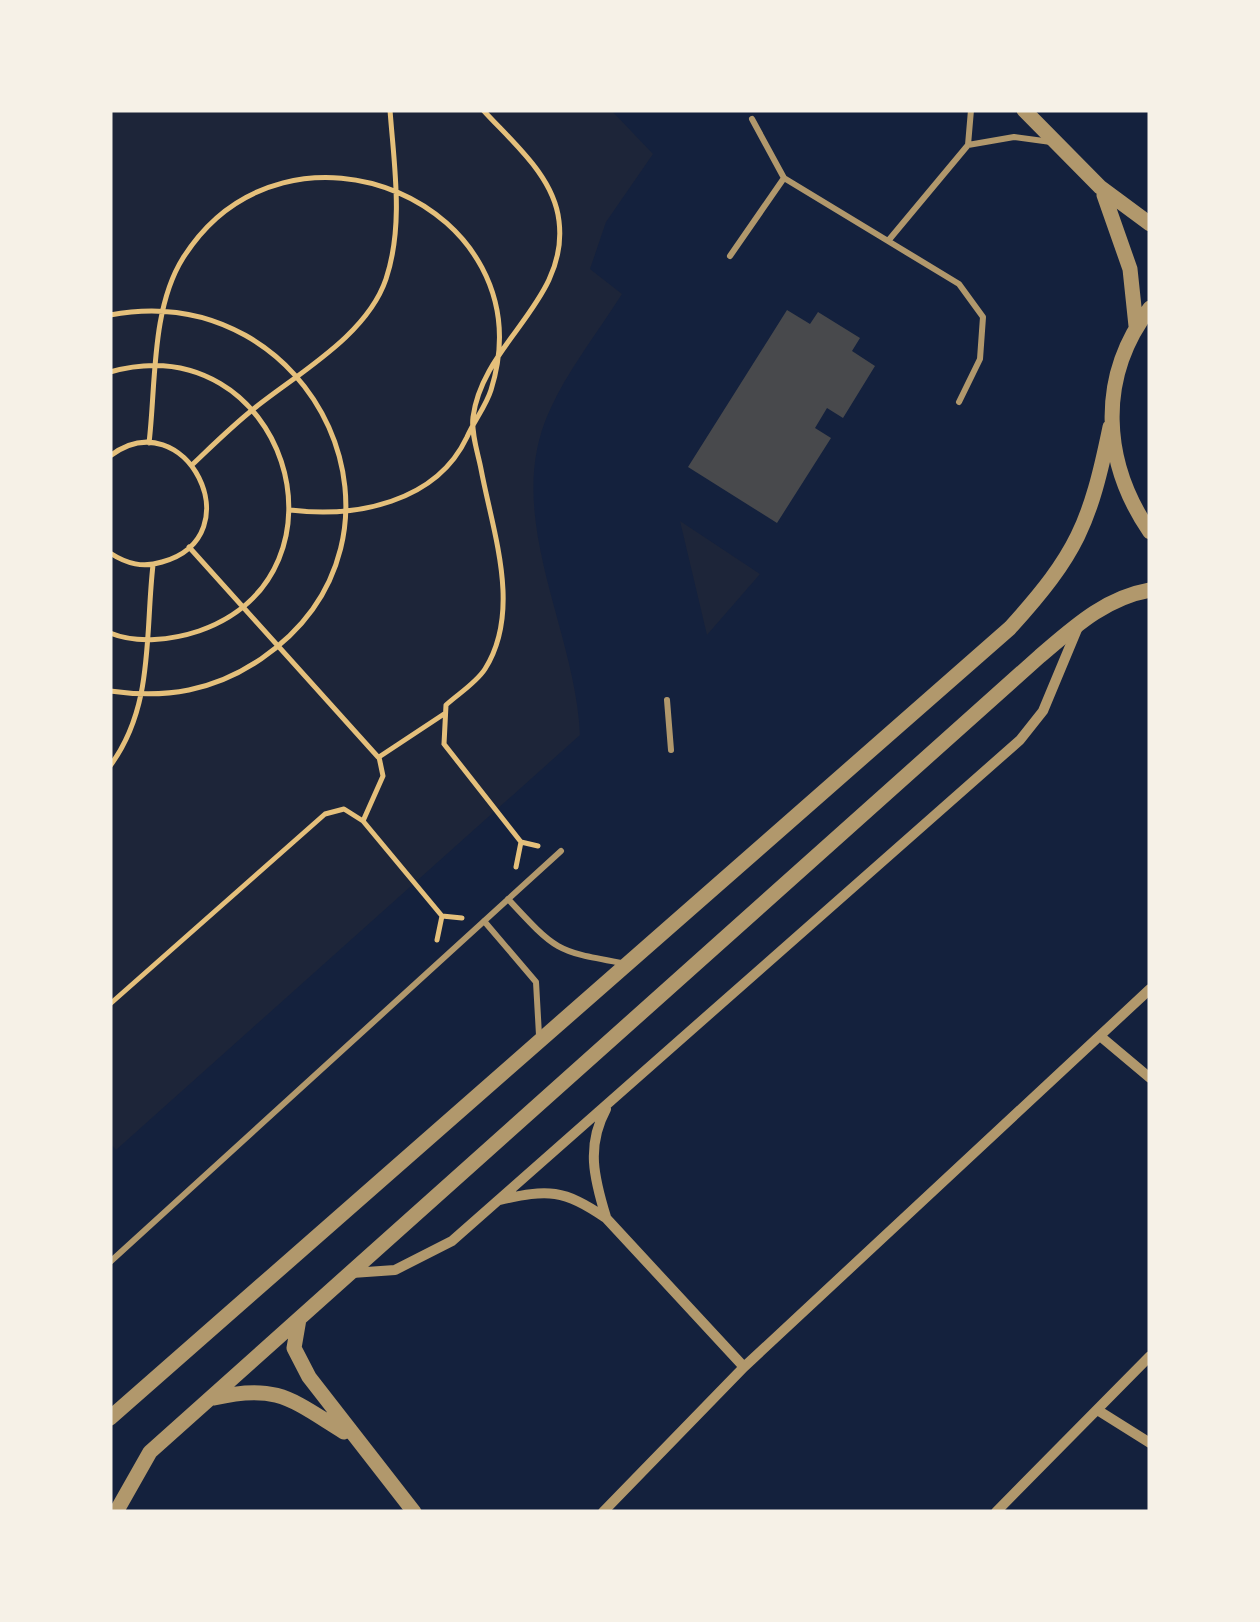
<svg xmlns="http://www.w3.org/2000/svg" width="1260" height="1622" viewBox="0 0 1260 1622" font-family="'Space Grotesk',sans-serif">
<rect width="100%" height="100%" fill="#14213d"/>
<path fill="#1d2539" d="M110,110H611L653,154L606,222L590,269L622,294C598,332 567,371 549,412C502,516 576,629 580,735L116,1150L110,1143Z
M680,521L760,574L707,635Z"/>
<path fill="#48494c" d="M787,310L810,324L818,312L860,338L852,351L875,366L843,418L827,408L815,428L831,438L777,523L688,467Z"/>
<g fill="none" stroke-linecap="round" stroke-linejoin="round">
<path stroke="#e5c07b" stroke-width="5" d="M110,315C316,276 437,538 261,659C214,691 166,699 110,691
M110,372C284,323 363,573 199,631C172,640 137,644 110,633
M149,443C156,385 151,309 183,258C287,93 549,204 491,390C486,406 474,421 467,437C436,503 355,518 290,510
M110,456C185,399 255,536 162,562C143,568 127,564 110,553
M193,464C213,445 233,425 256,407C300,372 367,335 386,279C404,225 394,165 390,110
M189,547L378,757
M444,744L446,705C458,694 476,683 485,669C522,610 493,533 481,469C478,453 471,434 473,417C483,342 569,301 559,221C554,176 512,142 483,110
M444,744L521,842
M110,766C154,707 145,635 153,565
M363,821L383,776L379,757L444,714
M516,867L521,842L538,846
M437,940L442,916L462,918
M110,1004L325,814L344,809L363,821L442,916"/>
<path stroke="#b1986c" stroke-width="6" d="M971,110L968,145L1014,137L1051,142
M752,119L784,178L888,241
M730,256L784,178
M959,402L980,359L983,317L959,284L888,241L968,145
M667,700L671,750
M508,899C558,953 556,951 627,964
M484,921L536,982L539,1035
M110,1262L561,851"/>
<path stroke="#b1986c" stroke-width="10" d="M1100,1036L1150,1078
M499,1200C549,1189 563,1189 606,1218L744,1367
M606,1217C594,1178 586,1146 606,1109
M352,1273L395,1270L452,1241L1020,740L1043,711L1078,627
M1099,1411L1150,1443
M603,1512L744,1367L1150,989
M996,1512L1150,1356"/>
<path stroke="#b1986c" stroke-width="15" d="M1024,110L1100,187L1150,224
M1104,195L1130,269L1136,326
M1150,308C1097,377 1102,462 1150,532
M299,1319L294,1348L309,1377L414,1512
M214,1398C277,1383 292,1400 344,1432
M110,1418L1010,628C1077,554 1090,524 1110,427
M116,1512L150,1452L1040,656C1074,627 1105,598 1150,590"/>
</g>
<rect width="1260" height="1622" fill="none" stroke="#f6f1e7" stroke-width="225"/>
</svg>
